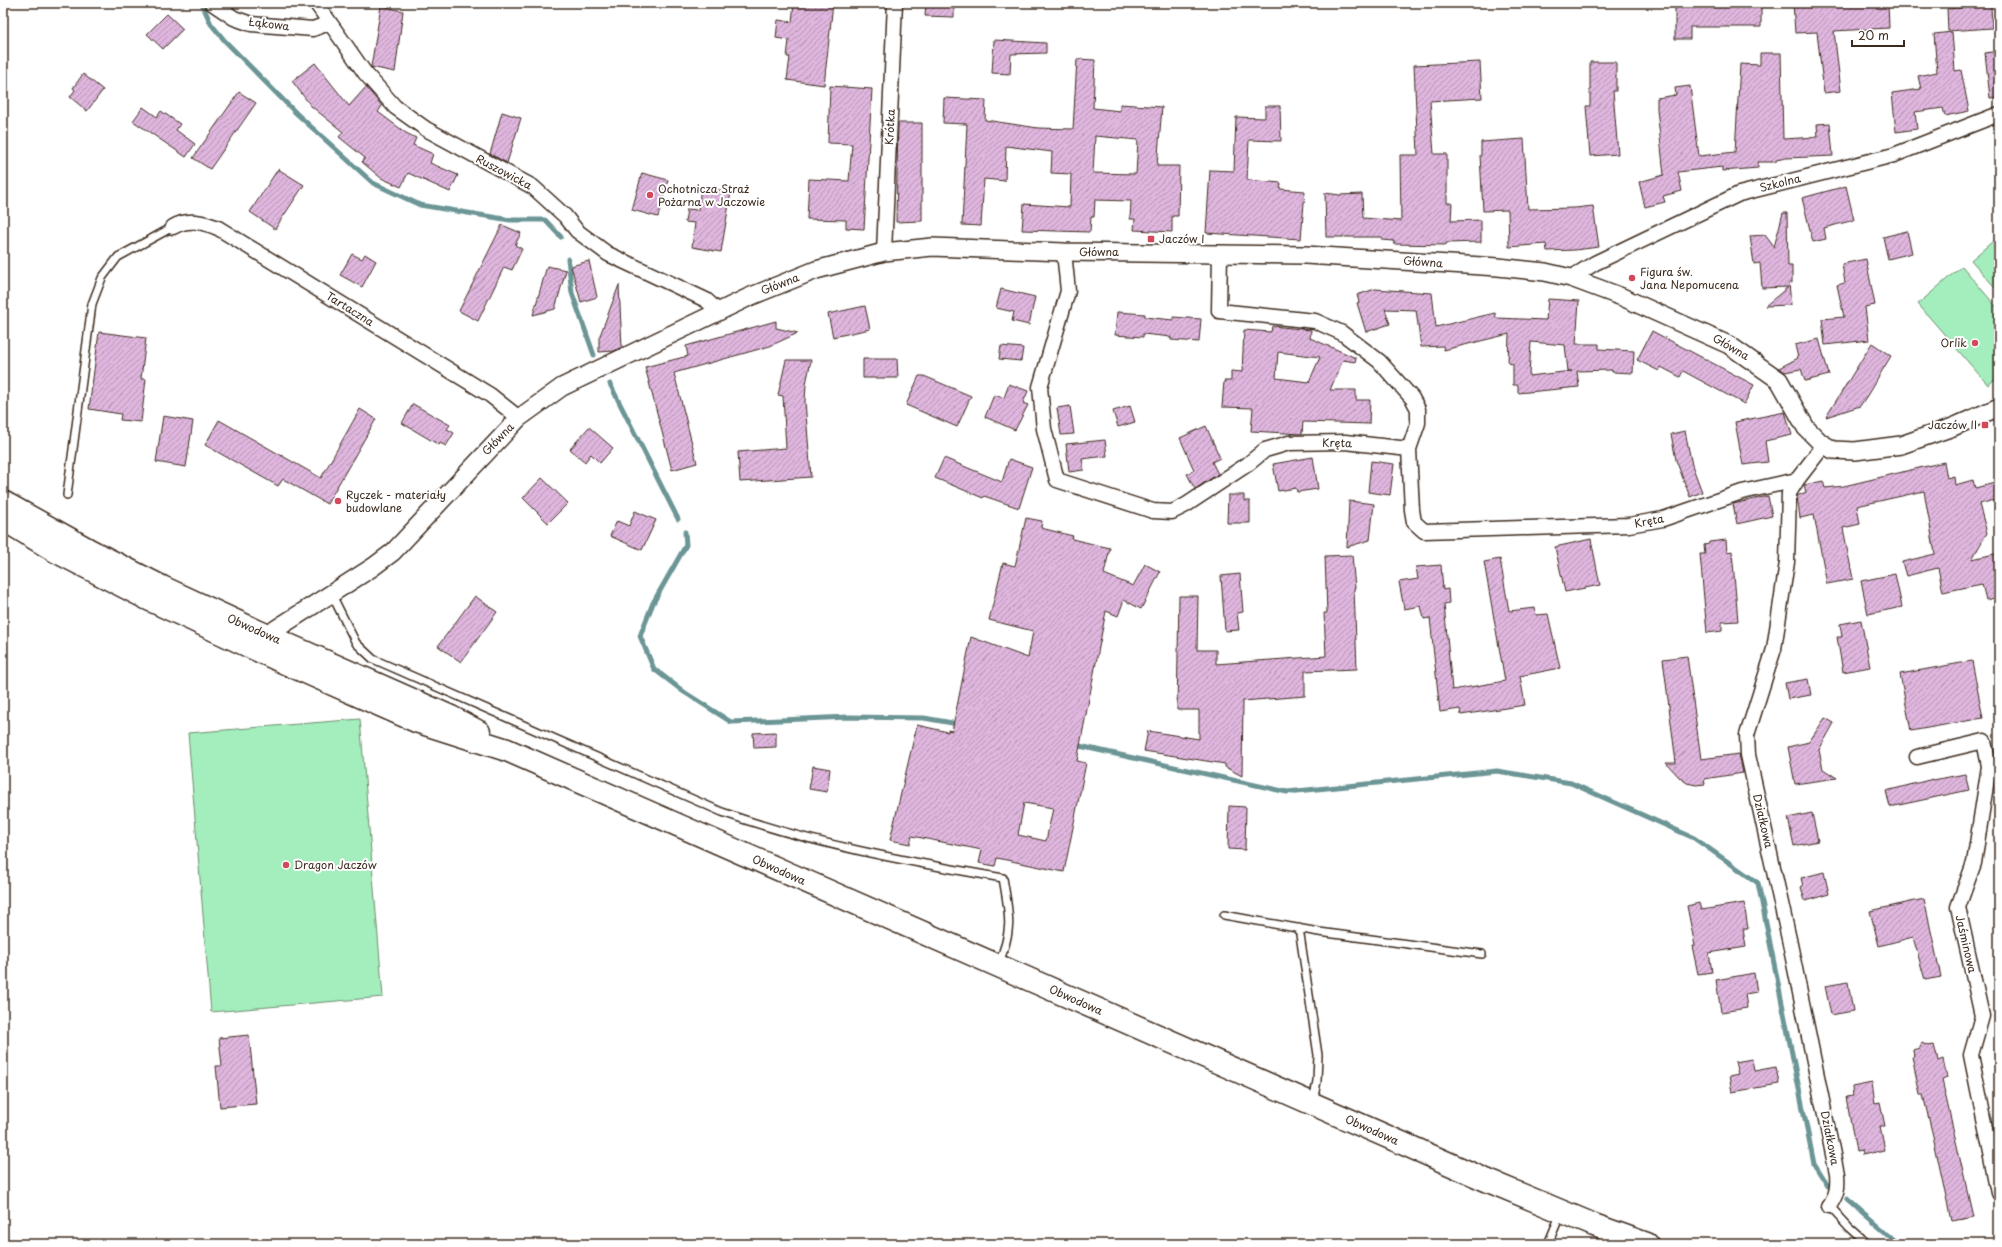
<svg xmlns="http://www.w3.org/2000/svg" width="2002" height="1247" viewBox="0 0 2002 1247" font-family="'Playpen Sans',sans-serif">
<defs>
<pattern id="building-hatch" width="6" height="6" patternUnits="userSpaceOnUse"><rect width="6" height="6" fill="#dfb6de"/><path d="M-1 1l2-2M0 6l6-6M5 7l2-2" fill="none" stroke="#b694b3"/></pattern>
</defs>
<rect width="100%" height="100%" fill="#fff"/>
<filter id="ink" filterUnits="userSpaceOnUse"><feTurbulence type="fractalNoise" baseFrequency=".025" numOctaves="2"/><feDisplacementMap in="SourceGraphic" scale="8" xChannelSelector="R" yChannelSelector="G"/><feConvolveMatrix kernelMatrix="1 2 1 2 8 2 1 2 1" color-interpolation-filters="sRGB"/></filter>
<g filter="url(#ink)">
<path fill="#a4eebd" stroke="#708c6e" d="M1999,236V292L1971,260Z
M1962,266L1999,310V376L1988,385L1918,304Z
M360,719L383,997L211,1012L188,733Z"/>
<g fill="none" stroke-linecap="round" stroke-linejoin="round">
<path stroke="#6c9595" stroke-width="5" d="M202,4L211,24L225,41L297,114L373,183L420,205L510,220H545L561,237
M568,259L572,293L594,355
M610,384L678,519
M685,532L686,545L653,603L640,636L654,669L684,692L731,722L849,717L924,718L958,724
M1075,745L1287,792L1497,771L1571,783L1694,838L1758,883L1814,1164L1828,1186
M1847,1199L1899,1244"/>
</g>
<path fill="url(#building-hatch)" stroke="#3b2a1e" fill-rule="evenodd" d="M794,3H833L824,85L787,80L790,57H787L789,40L776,38L778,20L792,22Z
M926,3H954V17L925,16Z
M1675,3H1761V27H1690V39H1675Z
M1793,3H1888L1889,28L1834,31L1841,91L1824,93L1817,32L1795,33Z
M1991,5L1992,28L1948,31L1947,9Z
M381,6L403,11L395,72L371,67Z
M167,14L183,29L163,49L147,34Z
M1952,32L1955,71L1961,70L1969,111L1945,116L1943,108L1915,112L1917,129L1896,132L1892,93L1921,89L1918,76L1937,72L1934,34Z
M994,40L1046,43V53L1011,54L1010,74L992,73Z
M1999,51V97L1990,98L1985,53Z
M1760,53H1781L1783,139L1818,137L1817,124L1830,123L1833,156L1786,158L1776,160V162H1758V168L1722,171V167L1678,172L1682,191L1663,196L1665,202L1645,207L1639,182L1664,175L1657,109V98L1676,95L1675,88L1690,86L1699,156L1735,152L1740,64L1760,65Z
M1077,59L1095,60L1093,108L1120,111V104L1162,107L1157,166H1179L1178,216H1172V232L1134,230L1135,219H1130L1131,201L1095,200L1094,217H1091L1090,232L1022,230L1024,204L1070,207L1071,174L1051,173L1052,152L1006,146L1005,181L984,179L981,226L962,225L967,124L943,123L944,98L986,100L985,120L1038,128L1073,129ZM1095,136L1138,140L1136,174L1093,173Z
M1480,62L1482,98L1430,101L1434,154H1447V203H1452L1451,221L1481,220V242L1446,243V245L1394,244V241L1382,240V237H1326L1325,193L1340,195L1362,194L1363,218L1401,221L1400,155H1418L1414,65Z
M1590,62H1616V91H1613L1618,154L1590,156L1586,106H1590Z
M315,63L349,106L366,87L382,106L378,112L406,133L416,138L413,145L433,154L430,163L458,175L450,192L408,173L401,187L381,178L362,162L365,158L339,137L343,132L311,106L292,81Z
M83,74L103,90L87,111L70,97L75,90L73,88Z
M830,86L872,89L864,229L846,228V220L807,219L809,179L849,181L852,144L828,143Z
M239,92L256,103L210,169L193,158Z
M1265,106H1280L1281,141L1249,140L1247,180L1281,183L1280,189L1305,191L1301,239L1206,233L1210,170L1234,171L1236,117L1265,118Z
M143,107L157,117L161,111L180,124L176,130L195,144L186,157L133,121Z
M502,112L521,118L507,163L490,154Z
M898,123H922V221L896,222Z
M1524,139L1528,209L1575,208L1593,206L1599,247L1575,250L1547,251L1546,244L1509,247L1508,210L1483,211L1480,155H1481V142Z
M278,169L304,185L275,229L250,212Z
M642,173L668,180L658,217L632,210Z
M1846,186L1854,220L1824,228L1826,239L1813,242L1802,198Z
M701,187L731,192L721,252L692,247L695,223L685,222L687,209L698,210Z
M1783,213H1787L1788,266H1792V283H1789L1791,305L1765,306L1788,287L1762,288L1760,263L1754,264L1750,236L1765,235L1774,247Z
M502,225L521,233L515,245L522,249L512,270L504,267L478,321L459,311Z
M1907,231L1912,253L1888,259L1883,237Z
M352,254L362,259L365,254L376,261L362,287L340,275Z
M1866,259L1875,305L1865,307L1869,340L1825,345L1822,319L1844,317L1837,285L1845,283L1842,264Z
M589,261L597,297L581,302L571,266Z
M547,266L566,270L555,309L533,315Z
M619,285L622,347L614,351L599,352V338Z
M1001,289L1035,297L1029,325L1012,321L1014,312L996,308Z
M1375,289L1432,293L1436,327L1495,313L1496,318L1546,320L1548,299L1579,301L1576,344H1599V349L1634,351L1633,373L1612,372V370L1577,371L1579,387L1518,393V385H1513V364L1508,363L1509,334L1444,350L1443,346L1421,347L1416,310L1385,309L1390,324L1366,332L1357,303L1359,302L1357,295ZM1531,342L1565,345L1568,371H1572L1529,376Z
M865,306L870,329L833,337L828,314Z
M1117,312L1145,314V317L1173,320V317L1201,319L1199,342L1171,340V337L1143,334V337L1115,335Z
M776,321V328L798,333L770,346L674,373L697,463L672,470L645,367L688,356L686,346Z
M1272,326L1311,330L1310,338L1356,358L1355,362L1343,360L1330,390H1356V400H1370L1369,424L1303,422L1302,434L1251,431L1253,408L1222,407L1224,381H1231V371L1242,372L1244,330L1271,332ZM1278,352L1320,357L1309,382L1276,378Z
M1652,331L1754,385L1744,404L1683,371L1680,377L1661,367L1659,371L1637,360Z
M99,332L146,338L141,379H146L141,422L120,420L121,414L89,409Z
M1819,339L1829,375L1805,381L1801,369L1785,372L1779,368L1798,358L1795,345Z
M1872,343L1891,356L1868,394L1860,406L1826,417Z
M1001,346L1023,348L1021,361L999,359Z
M863,359H897L898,378H863Z
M786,360H811L806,384L805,401L811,477L740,482L738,452L786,448L783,396L778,395Z
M919,376H924L971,396L957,427L906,405Z
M1009,384L1028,391L1023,403L1028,405L1015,430L985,417L994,395L1004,398Z
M413,404L450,425L447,429L454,433L446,446L440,443L439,445L402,423Z
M1070,406L1074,434L1061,435L1057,408Z
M1130,406L1135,422L1118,427L1113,411Z
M360,409L376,419L327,504L283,479L278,486L205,445L219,420L321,478Z
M1785,412L1792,435L1765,441L1768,462L1743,465L1735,422Z
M163,416L193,421L186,467L156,462Z
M1206,426L1220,458L1212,462L1218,474L1195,489L1187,474L1194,470L1180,438Z
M589,427L613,448L600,463L591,454L585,462L570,449Z
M1685,431L1692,465L1702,492L1690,497L1676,460L1671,434Z
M1105,440L1107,456L1082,459L1084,470L1069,472L1066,444Z
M1313,457L1318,489L1297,492L1296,488L1278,491L1273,464Z
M944,458L1002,482L1009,459L1032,467L1019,508L984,496L983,498L935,478Z
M1371,461L1394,464L1390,495L1368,492Z
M1944,462L1947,478L1954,476L1955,485L1973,480L1975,488L1999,482V499L1979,504L1987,533L1972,559L1999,553V597L1986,600L1982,584L1943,592L1938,568L1906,576L1902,562L1935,554L1924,491L1857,506L1860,524L1843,528L1853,579L1827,584L1814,515L1800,518L1797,496L1806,492L1804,485L1823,481L1825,488L1844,486Z
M542,478L568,503L548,523L523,498Z
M1228,495H1244V501H1250V523H1227Z
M1768,496L1772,516L1737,524L1733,504Z
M1349,501L1374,504L1370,540L1347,547Z
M635,511L656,520L642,550L610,536L617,521L629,526Z
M1026,518L1042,521L1041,528L1073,536L1072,539L1110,548L1104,574L1133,586L1145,564L1160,572L1141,609L1124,600L1118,616L1106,611L1077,761L1086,763L1064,872L997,858L995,866L979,863L982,850L912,836L910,844L890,840L917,725L948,732V730L952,731L971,637L1028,658L1033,631L989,620L1003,563L1015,566ZM1024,803L1053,808L1046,841L1018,835Z
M1591,539L1600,585L1565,592L1555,547Z
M1726,540L1727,552L1732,551L1738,621L1722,622V631L1707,633L1700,554H1705L1704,545L1709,544V542Z
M1352,555L1355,588H1354L1357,669L1305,671V696L1243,701L1242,776L1225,767V764L1144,751L1148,731L1199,739V710H1177L1179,596H1198L1197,650H1216V664L1326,656L1324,613H1327L1325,556Z
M1500,559L1509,611L1535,608L1536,615L1548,614L1560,668L1520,676L1525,705L1461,715L1460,709L1440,712L1430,618L1424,619L1421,606L1404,609L1399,582L1418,579L1416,567L1441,565L1443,590L1448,589L1449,603L1444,604L1452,690L1505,681L1484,562Z
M1240,574L1243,612L1237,613L1239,630L1225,631L1221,576Z
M1895,574L1902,607L1868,614L1861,581Z
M475,596L497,612L461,662L438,646Z
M1861,620L1870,667L1843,672L1837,637H1842L1840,624Z
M1687,656L1701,759L1739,754L1743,773L1704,779L1705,784L1696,785L1687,783L1680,778L1666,763H1676L1663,659Z
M1972,661L1983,718L1911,731L1900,674Z
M1808,679L1811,695L1788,699L1785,683Z
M1825,718L1834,723L1819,750L1823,769L1837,778L1795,784L1788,747L1809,742Z
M776,732V747L754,748L753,733Z
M813,766L830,769L827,792L809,789Z
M1965,774L1969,790L1890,807L1886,791L1933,779V780Z
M1229,806L1246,807L1245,850L1228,849Z
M1812,813L1818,841L1794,846L1788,818Z
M1824,872L1829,894L1805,901L1801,887L1803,886L1801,878Z
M1924,899L1941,977L1925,980L1913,937L1879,946L1870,911Z
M1699,903L1701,910L1744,903L1748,929H1743L1746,947L1709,953L1712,972L1698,974L1692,946H1695L1687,906Z
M1754,973L1757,992L1745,994L1747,1008L1721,1012L1716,980Z
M1848,982L1853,1011L1831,1015L1825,986Z
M249,1035L256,1104L220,1107L216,1066H222L219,1038Z
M1922,1043L1928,1046L1934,1045L1938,1061L1943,1059L1947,1078L1942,1080L1973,1216L1951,1220L1933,1136L1923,1095H1920L1912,1057H1914L1913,1050L1919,1048Z
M1752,1059L1754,1071L1776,1067L1779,1084L1732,1092L1729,1076L1738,1074L1735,1062Z
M1872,1083L1875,1103L1880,1102L1885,1126H1880L1885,1150L1862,1155L1861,1150L1856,1151L1846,1097L1853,1096L1852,1087Z"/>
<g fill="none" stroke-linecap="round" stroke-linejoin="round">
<defs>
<path id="service" d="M67,495L92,304L102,278L118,257L173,227
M332,595L356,643L373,659L722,812C812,844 909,862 1003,878C1009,914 1014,929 998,964
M1224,915L1319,932L1482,954
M1299,928L1318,1055L1317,1081L1313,1102
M1829,1206L1849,1228L1867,1244
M1548,1244L1561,1213"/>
<path id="minor" d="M212,3L234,18L251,24L313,29L329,23
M316,3L365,73L395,107L426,129L533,187L565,216L577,231L608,254L706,300L718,311
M173,227C188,218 203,222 218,228L490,395L519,418
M884,252L895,3
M1064,252L1068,291L1040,387L1044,429L1057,480L1153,511L1172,512L1186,505L1248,464L1265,450L1289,443L1345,442L1409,449
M1220,254L1219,311L1315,321L1342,333L1379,361L1412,398L1418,409V423L1409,449L1412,510L1414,522L1424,531L1629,525L1663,519L1742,492L1797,480
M1571,278L1595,263L1739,194L1894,155L1999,114
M1824,445L1797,480L1789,493L1787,562L1774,649L1747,735L1748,755L1789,939L1837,1174C1838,1187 1837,1195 1829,1206
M1917,757L1984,741L1989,766L1974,863L1958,907L1982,1016L1971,1055L1999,1193"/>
<path id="tertiary" d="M263,645L268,636L276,629L373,567L393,552L519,418L562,387L749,297L816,270L884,252L932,247L1064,252L1305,255L1498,267L1545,272L1571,278L1622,297L1729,345L1779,380L1806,428L1820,442L1833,450L1855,451L1901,445L1953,427L1999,407"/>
<path id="primary" d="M3,502L91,551L162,587L257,631L451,717L479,732
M3,519L57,552L146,598L285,663L416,721L507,750L1486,1180L1594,1225L1647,1244"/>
</defs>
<use href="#service" stroke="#3b2a1e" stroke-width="10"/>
<use href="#minor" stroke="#3b2a1e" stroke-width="17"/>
<use href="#tertiary" stroke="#3b2a1e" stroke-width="20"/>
<use href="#primary" stroke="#3b2a1e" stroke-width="25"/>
<use href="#service" stroke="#fff" stroke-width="7"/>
<use href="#minor" stroke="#fff" stroke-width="14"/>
<use href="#tertiary" stroke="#fff" stroke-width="17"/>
<use href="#primary" stroke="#fff" stroke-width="22"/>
</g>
</g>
<g fill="#d1495b" stroke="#fff" stroke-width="1.5">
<circle cx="650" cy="195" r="4"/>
<rect x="1147" y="235" width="8" height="8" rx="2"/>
<circle cx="1632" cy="278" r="4"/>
<circle cx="1975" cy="343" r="4"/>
<rect x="1981" y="421" width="8" height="8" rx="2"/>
<circle cx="338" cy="501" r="4"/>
<circle cx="286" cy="865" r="4"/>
</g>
<g text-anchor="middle" stroke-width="4" stroke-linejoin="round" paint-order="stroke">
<g font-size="11" fill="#3b2a1e" stroke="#fff">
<text transform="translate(269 24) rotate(7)" y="4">Łąkowa</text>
<text transform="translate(890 127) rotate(-87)" y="4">Krótka</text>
<text transform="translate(504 172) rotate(28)" y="4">Ruszowicka</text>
<text transform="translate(1780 183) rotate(-14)" y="4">Szkolna</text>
<text x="1099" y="256">Główna</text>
<text transform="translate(1423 262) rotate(4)" y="4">Główna</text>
<text transform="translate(780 284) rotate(-21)" y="4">Główna</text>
<text transform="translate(350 309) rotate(32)" y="4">Tartaczna</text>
<text transform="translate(1731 347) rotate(30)" y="4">Główna</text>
<text transform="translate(498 439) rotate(-46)" y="4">Główna</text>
<text transform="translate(1337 443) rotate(1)" y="4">Kręta</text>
<text transform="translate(1649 521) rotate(-11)" y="4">Kręta</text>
<text transform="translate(254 629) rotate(24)" y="4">Obwodowa</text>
<text transform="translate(1763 821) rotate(77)" y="4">Działkowa</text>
<text transform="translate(779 870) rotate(24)" y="4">Obwodowa</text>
<text transform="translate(1966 944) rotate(77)" y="4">Jaśminowa</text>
<text transform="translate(1076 1000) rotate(24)" y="4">Obwodowa</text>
<text transform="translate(1372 1130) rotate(24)" y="4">Obwodowa</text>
<text transform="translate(1830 1138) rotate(79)" y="4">Działkowa</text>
</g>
<g font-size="11" fill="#3b2a1e" stroke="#fff" text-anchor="start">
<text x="658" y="193">Ochotnicza Straż<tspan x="658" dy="13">Pożarna w Jaczowie</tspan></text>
<text x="1159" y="243">Jaczów I</text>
<text x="1640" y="276">Figura św.<tspan x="1640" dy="13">Jana Nepomucena</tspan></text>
<text x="1967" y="347" text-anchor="end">Orlik</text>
<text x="1977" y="429" text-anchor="end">Jaczów II</text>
<text x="346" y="499">Ryczek - materiały<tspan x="346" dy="13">budowlane</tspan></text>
<text x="294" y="869">Dragon Jaczów</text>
</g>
</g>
<rect width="2002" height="1247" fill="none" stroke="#fff" stroke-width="16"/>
<rect x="8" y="8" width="1986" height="1231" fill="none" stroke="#3b2a1e" stroke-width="1.5" filter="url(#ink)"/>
<path d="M1852 40v6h52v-6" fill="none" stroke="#3b2a1e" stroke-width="2"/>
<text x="1858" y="40" font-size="12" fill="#3b2a1e" stroke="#ffffff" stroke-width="3" paint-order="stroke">20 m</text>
</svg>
